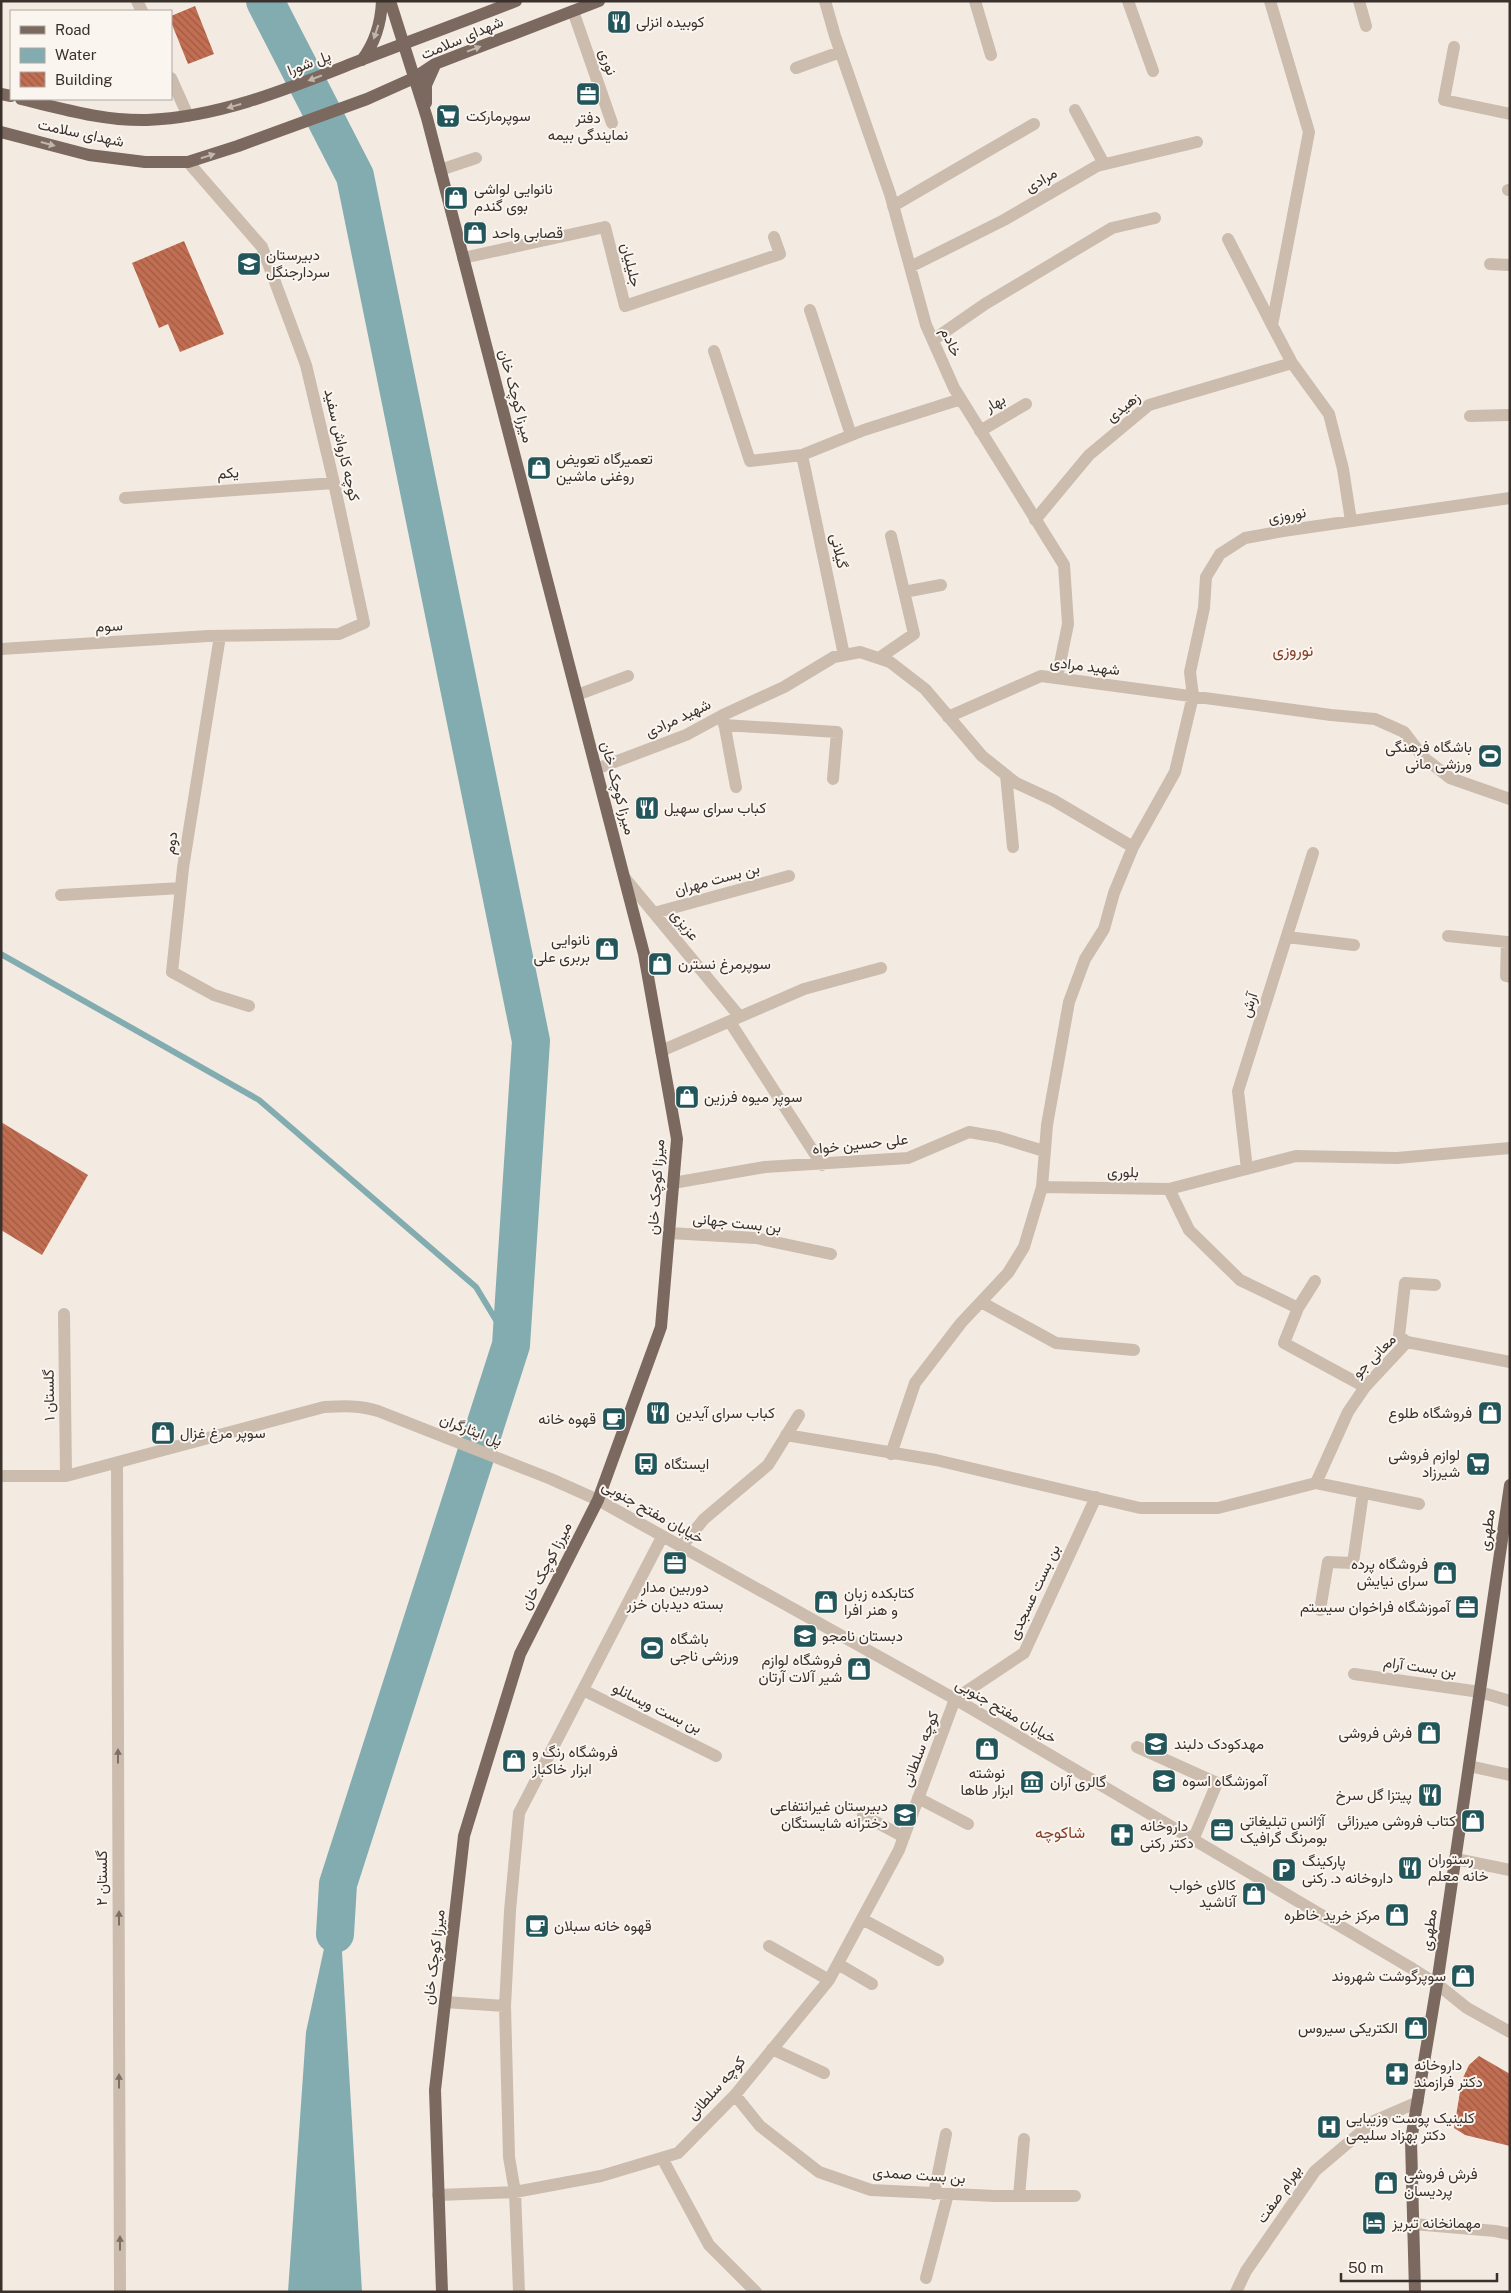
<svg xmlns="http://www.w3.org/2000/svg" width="1511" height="2293" viewBox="0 0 1511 2293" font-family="'Public Sans',Vazirmatn,sans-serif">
<defs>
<pattern id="building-back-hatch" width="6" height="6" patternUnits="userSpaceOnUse" patternTransform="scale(1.25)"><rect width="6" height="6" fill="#c16e52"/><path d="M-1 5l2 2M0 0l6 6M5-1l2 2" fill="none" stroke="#9e5b44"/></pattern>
</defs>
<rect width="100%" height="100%" fill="#f3ebe2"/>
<path fill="#82acaf" d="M338,1884L362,2292H288L306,2032Z"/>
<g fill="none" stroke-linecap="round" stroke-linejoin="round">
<path stroke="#82acaf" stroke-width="6" d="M1,954L259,1100L476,1287L511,1345"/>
<path stroke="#82acaf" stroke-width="38" d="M265,1L355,176L531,1041L511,1345L338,1884L335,1934"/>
</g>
<path fill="url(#building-back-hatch)" d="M195,6L214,54L188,64L171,22V16Z
M184,241L224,334L180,352L168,324L159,328L132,263Z
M1,1122L88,1175L42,1255L1,1230Z
M1479,2056L1510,2074V2146L1465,2135L1454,2128L1462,2080L1469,2065Z"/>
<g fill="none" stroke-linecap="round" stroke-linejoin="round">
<path stroke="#cbbcae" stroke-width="12" d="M137,1L142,11
M825,1L835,36L890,194L926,325L954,388L1064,565L1068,624L1057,678
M975,1L991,55
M1128,1L1153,71
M1270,1L1309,132L1272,325L1292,363L1329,414L1343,469L1351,521
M1359,1L1366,26
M573,11L612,123
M1454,47L1444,100L1510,114
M796,68L840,52
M171,78L188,116
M1075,110L1104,164
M440,170L476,158
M1508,190H1510
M893,206L1034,124
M1228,239L1272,325
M463,258L605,227L625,306L780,254L774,237
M1490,264L1510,265
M910,267L1004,220L1097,166L1197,142
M810,310L851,435
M933,340L985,304L1112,228L1155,218
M714,351L750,461L802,455L864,430L961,399
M1470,416L1510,415
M980,431L1026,404
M802,455L844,655
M125,498L334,483
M1035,520L1089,455L1149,405L1292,363
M904,592L941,585
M220,636L183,868L172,972L214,995L249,1006
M1,649L208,636L339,634L364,623L334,483L306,365L262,247L188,162
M879,658L914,634L891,536
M577,695L628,676
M723,717L736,787
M948,717L1041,676L1331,715L1375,719L1404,732L1423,757L1450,778L1510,799
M724,725L837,732L833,779
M596,769L686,735L723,715L784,687L834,657L860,652L890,662L925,689L982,756L1016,783L1053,800L1133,847L1175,772L1193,696L1190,672L1204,608L1206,577L1220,554L1245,538L1283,531L1510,498
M1006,775L1013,847
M624,877L740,1017
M61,895L181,888
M654,913L789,876
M1448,936L1507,942L1506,976L1510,977
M1287,937L1354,945
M730,1022L822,1165
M661,1051L804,989L881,968
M1247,1169L1238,1091L1313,853
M673,1183L765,1167L908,1158L969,1132L998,1137L1044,1151
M1042,1187L1169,1189L1296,1156L1397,1158L1510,1148
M1169,1189L1189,1230L1240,1280L1298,1308
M669,1233L756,1238L831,1254
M1315,1281L1298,1308L1284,1343L1365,1387
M1435,1285L1405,1283L1399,1336L1407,1342L1510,1362
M981,1302L1056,1343L1134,1350
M64,1314L66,1476
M786,1435L936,1460L1140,1508H1218L1316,1483L1419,1504
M891,1454L915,1383L961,1323L1008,1273L1024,1247L1042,1187L1047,1125L1069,1002L1085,959L1104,929L1114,893L1133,847
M117,1463L120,2292
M1,1476H66L324,1407C343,1406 360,1405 378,1411L551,1479L598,1500L955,1699L1413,1969L1437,1984L1467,2008L1510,2032
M1316,1483L1348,1412L1365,1387L1407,1342
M682,1546L704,1519L768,1465L799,1415
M1320,1610L1328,1562L1353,1563L1363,1493
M1354,1674L1480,1692L1510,1701
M583,1690L716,1756
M1137,1747L1217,1783L1193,1840
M1469,1766L1510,1775
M918,1798L968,1824
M863,1815L904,1837
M1456,1859L1510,1870
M862,1919L938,1960
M769,1946L829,1980
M838,1964L872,1984
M445,2002L505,2006
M772,2049L824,2073
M735,2095L760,2126L819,2172L871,2190L995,2196H1075
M662,2158L709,2245L756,2292
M934,2194L946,2134
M438,2195L515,2192L601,2176L678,2153L735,2095L829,1980L899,1850L955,1699L1024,1653L1096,1497
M1019,2196L1024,2139
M1413,2224L1495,2231L1510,2234
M926,2278L948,2194
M519,2292L515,2192L509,2157L505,2006L510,1911L519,1813L662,1537
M1236,2292L1246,2271L1315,2171L1374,2121L1418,2102"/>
<path stroke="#7b685e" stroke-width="12" d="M390,1L427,118L644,954L677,1139L661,1327L598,1500L520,1654L464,1836L435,2090L442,2292
M362,60C375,43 381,23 382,1
M1,94L11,96
M21,99C63,109 104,121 147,120C222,117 292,87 361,60C413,40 465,21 516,1
M426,103V85L435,65
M1,132L89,155L145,162H188L238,146L367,99L414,78L435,64L599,1
M1415,2292L1411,2140L1437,1984L1510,1485"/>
</g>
<defs><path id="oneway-solid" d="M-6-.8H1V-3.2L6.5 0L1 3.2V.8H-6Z" transform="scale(1.25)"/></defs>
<g fill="#c1b6ae">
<use href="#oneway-solid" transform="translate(376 32) rotate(108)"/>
<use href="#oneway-solid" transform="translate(474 49) rotate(-21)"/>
<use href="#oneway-solid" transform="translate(315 78) rotate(159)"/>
<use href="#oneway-solid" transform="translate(234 106) rotate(164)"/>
<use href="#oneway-solid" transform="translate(48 144) rotate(15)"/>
<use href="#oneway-solid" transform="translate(208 156) rotate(-17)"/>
</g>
<g fill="#7b6f66">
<use href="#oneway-solid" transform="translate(118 1756) rotate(-90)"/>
<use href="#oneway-solid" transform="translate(119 1918) rotate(-90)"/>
<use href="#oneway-solid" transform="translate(119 2081) rotate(-90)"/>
<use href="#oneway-solid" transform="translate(120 2243) rotate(-90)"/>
</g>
<defs>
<symbol id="restaurant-square" viewBox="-11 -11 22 22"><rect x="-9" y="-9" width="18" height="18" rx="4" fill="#23565a" stroke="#faf5ef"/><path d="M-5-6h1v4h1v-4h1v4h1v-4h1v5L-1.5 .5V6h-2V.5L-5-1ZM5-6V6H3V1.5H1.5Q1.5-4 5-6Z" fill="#fff"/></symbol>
<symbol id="office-square" viewBox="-11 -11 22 22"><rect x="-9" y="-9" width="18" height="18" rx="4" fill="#23565a" stroke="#faf5ef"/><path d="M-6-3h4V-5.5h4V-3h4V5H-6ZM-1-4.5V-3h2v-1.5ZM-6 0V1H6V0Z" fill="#fff"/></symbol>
<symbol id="supermarket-square" viewBox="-11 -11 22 22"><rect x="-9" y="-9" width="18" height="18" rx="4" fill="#23565a" stroke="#faf5ef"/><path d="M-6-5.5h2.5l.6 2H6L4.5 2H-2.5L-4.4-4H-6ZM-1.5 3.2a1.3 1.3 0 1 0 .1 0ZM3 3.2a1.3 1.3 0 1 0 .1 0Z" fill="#fff"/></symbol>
<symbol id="shop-square" viewBox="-11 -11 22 22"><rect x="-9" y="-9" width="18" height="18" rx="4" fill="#23565a" stroke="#faf5ef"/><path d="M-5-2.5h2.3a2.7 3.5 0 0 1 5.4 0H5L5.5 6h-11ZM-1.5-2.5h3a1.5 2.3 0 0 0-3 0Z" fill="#fff"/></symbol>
<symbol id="school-square" viewBox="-11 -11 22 22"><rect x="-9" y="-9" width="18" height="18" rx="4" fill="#23565a" stroke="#faf5ef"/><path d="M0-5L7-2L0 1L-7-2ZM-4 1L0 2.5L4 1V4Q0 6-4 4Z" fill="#fff"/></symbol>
<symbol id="stadium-square" viewBox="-11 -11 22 22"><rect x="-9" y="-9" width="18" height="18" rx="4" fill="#23565a" stroke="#faf5ef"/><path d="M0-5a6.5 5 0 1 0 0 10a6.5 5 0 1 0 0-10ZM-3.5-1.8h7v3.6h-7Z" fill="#fff"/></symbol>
<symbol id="cafe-square" viewBox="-11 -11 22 22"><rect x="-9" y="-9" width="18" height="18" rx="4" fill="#23565a" stroke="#faf5ef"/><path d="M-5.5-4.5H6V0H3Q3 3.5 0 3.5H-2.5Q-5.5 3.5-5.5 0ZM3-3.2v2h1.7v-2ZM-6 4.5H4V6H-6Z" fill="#fff"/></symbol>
<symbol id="bus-square" viewBox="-11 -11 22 22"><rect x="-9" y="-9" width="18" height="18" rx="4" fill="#23565a" stroke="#faf5ef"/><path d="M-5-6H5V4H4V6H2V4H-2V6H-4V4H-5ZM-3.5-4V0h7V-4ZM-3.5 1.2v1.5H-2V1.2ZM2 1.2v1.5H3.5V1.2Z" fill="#fff"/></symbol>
<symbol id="museum-square" viewBox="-11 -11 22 22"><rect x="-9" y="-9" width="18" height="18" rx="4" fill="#23565a" stroke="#faf5ef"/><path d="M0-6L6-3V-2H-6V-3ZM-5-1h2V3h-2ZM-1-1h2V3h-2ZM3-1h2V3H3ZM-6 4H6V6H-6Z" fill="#fff"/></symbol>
<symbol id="pharmacy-square" viewBox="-11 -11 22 22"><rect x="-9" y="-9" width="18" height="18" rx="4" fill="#23565a" stroke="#faf5ef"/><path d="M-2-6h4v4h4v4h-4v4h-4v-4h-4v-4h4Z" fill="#fff"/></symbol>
<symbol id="parking-square" viewBox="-11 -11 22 22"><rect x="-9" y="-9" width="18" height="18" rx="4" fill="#23565a" stroke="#faf5ef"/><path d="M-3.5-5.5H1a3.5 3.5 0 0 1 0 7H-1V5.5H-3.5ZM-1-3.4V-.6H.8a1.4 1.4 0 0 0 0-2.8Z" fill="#fff"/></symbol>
<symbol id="hospital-square" viewBox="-11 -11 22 22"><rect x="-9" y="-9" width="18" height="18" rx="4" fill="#23565a" stroke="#faf5ef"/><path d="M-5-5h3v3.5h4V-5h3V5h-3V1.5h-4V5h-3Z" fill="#fff"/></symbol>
<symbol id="hotel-square" viewBox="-11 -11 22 22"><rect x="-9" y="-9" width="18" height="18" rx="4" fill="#23565a" stroke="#faf5ef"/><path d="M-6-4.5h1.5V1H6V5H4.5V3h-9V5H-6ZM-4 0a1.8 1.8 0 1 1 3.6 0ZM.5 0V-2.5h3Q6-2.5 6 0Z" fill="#fff"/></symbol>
</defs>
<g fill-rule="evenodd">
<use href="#restaurant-square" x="605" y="8" width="28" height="28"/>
<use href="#office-square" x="574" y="80" width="28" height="28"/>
<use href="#supermarket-square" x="434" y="102" width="28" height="28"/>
<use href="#shop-square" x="442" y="184" width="28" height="28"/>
<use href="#shop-square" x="461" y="219" width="28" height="28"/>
<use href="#school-square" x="235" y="250" width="28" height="28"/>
<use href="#shop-square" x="525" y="454" width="28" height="28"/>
<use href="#stadium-square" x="1476" y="742" width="28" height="28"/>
<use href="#restaurant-square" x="633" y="794" width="28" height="28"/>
<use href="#shop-square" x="593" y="935" width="28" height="28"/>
<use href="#shop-square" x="646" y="950" width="28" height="28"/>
<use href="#shop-square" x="673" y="1083" width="28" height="28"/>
<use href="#restaurant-square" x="644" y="1399" width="28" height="28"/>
<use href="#shop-square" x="1476" y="1399" width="28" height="28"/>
<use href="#cafe-square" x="600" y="1405" width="28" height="28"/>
<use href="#shop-square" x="149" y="1419" width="28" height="28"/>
<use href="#bus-square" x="632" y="1450" width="28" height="28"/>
<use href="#supermarket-square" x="1464" y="1450" width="28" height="28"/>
<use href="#office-square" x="661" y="1549" width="28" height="28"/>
<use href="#shop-square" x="1431" y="1559" width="28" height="28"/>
<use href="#shop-square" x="812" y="1588" width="28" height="28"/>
<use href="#office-square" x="1453" y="1593" width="28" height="28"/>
<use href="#school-square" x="791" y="1622" width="28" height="28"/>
<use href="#stadium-square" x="638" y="1634" width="28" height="28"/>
<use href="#shop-square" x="845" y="1655" width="28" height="28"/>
<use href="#shop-square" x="1415" y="1719" width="28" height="28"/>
<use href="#school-square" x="1142" y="1730" width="28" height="28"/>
<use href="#shop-square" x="973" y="1735" width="28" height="28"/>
<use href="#shop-square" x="500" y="1747" width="28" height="28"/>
<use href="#school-square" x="1150" y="1767" width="28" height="28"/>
<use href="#museum-square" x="1018" y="1768" width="28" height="28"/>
<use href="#restaurant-square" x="1416" y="1781" width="28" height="28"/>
<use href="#school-square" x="891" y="1801" width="28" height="28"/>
<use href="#shop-square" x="1459" y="1807" width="28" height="28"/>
<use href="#office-square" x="1208" y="1816" width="28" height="28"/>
<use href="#pharmacy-square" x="1108" y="1821" width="28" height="28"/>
<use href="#restaurant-square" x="1396" y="1854" width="28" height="28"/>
<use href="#parking-square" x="1270" y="1856" width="28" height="28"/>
<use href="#shop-square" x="1240" y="1880" width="28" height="28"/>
<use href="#shop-square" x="1383" y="1901" width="28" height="28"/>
<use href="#cafe-square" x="523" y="1912" width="28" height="28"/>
<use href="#shop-square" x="1449" y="1962" width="28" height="28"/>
<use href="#shop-square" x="1402" y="2014" width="28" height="28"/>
<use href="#pharmacy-square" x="1383" y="2060" width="28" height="28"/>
<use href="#hospital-square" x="1315" y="2113" width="28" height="28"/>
<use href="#shop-square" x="1372" y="2169" width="28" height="28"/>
<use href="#hotel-square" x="1360" y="2209" width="28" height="28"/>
</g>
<g text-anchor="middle" stroke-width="4" stroke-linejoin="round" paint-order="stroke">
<g font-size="15" fill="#3a302c" stroke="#faf5ef" text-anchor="start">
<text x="636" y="27">کوبیده انزلی</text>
<text x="466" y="121">سوپرمارکت</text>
<text x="588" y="123" text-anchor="middle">دفتر<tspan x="588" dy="17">نمایندگی بیمه</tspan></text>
<text x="474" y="194">نانوایی لواشی<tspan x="474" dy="17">بوی گندم</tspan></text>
<text x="492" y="238">قصابی واحد</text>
<text x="266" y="260">دبیرستان<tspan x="266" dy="17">سردارجنگل</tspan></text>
<text x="556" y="464">تعمیرگاه تعویض<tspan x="556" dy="17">روغنی ماشین</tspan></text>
<text x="1472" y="752" text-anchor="end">باشگاه فرهنگی<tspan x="1472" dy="17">ورزشی مانی</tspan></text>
<text x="664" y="813">کباب سرای سهیل</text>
<text x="590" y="945" text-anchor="end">نانوایی<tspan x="590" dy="17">بربری علی</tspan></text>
<text x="678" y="969">سوپرمرغ نسترن</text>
<text x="704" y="1102">سوپر میوه فرزین</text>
<text x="676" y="1418">کباب سرای آیدین</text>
<text x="1472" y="1418" text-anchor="end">فروشگاه طلوع</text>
<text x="596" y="1424" text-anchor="end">قهوه خانه</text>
<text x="180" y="1438">سوپر مرغ غزال</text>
<text x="1460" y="1460" text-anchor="end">لوازم فروشی<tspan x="1460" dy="17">شیرزاد</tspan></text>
<text x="664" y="1469">ایستگاه</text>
<text x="1428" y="1569" text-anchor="end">فروشگاه پرده<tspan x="1428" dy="17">سرای نیایش</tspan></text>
<text x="675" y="1592" text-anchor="middle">دوربین مدار<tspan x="675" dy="17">بسته دیدبان خزر</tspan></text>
<text x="844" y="1598">کتابکده زبان<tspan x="844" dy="17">و هنر افرا</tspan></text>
<text x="1450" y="1612" text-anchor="end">آموزشگاه فراخوان سیستم</text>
<text x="822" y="1641">دبستان نامجو</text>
<text x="670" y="1644">باشگاه<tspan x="670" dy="17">ورزشی ناجی</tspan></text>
<text x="842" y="1665" text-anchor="end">فروشگاه لوازم<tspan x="842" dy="17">شیر آلات آرتان</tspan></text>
<text x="1412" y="1738" text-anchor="end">فرش فروشی</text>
<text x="1174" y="1749">مهدکودک دلبند</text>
<text x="532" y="1757">فروشگاه رنگ و<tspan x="532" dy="17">ابزار خاکباز</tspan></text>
<text x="987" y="1778" text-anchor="middle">نوشته<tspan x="987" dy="17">ابزار طاها</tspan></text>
<text x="1182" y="1786">آموزشگاه اسوه</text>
<text x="1050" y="1787">گالری آران</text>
<text x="1412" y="1800" text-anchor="end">پیتزا گل سرخ</text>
<text x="888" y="1811" text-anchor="end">دبیرستان غیرانتفاعی<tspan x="888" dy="17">دخترانه شایستگان</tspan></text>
<text x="1240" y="1826">آژانس تبلیغاتی<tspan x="1240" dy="17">بومرنگ گرافیک</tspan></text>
<text x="1456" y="1826" text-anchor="end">کتاب فروشی میرزائی</text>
<text x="1140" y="1831">داروخانه<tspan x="1140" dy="17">دکتر رکنی</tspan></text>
<text x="1428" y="1864">رستوران<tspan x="1428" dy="17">خانه معلم</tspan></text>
<text x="1302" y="1866">پارکینگ<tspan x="1302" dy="17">داروخانه د. رکنی</tspan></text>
<text x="1236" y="1890" text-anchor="end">کالای خواب<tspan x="1236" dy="17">آناشید</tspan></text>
<text x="1380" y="1920" text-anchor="end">مرکز خرید خاطره</text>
<text x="554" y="1931">قهوه خانه سبلان</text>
<text x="1446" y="1981" text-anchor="end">سوپرگوشت شهروند</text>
<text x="1398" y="2033" text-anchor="end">الکتریکی سیروس</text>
<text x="1414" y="2070">داروخانه<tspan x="1414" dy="17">دکتر فرازمند</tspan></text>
<text x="1346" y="2123">کلینیک پوست وزیبایی<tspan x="1346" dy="17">دکتر بهزاد سلیمی</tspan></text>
<text x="1404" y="2179">فرش فروشی<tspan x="1404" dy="17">پردیسان</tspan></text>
<text x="1392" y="2228">مهمانخانه تبریز</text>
</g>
<g font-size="15" fill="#3a302c" stroke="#faf5ef">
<text transform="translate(462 38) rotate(-23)" y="5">شهدای سلامت</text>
<text transform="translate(608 62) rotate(71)" y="5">نوری</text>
<text transform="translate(309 63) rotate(-21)" y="5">پل شورا</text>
<text transform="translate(81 133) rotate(12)" y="5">شهدای سلامت</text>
<text transform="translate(1041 180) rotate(-30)" y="5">مرادی</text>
<text transform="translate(631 265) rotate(76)" y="5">جلیلیان</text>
<text transform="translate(951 342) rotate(65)" y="5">خادم</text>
<text transform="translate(516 396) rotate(75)" y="5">میرزا کوچک خان</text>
<text transform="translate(995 403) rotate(-30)" y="5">بهار</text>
<text transform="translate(1123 407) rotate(-38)" y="5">زهیدی</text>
<text transform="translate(342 445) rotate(77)" y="5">کوچه کارواش سفید</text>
<text transform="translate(228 473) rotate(-4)" y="5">یکم</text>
<text transform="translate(1287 515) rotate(-9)" y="5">نوروزی</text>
<text transform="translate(839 551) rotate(78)" y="5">گیلانی</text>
<text transform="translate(109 626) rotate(-3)" y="5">سوم</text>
<text transform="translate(1085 666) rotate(7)" y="5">شهید مرادی</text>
<text transform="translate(678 718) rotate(-25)" y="5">شهید مرادی</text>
<text transform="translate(618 788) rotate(75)" y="5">میرزا کوچک خان</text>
<text transform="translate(171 843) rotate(-82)" y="5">دوم</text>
<text transform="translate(717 879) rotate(-15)" y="5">بن بست مهران</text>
<text transform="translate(685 925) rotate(51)" y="5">عزیزی</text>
<text transform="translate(1249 1005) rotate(-72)" y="5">آرش</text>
<text transform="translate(860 1144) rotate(-6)" y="5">علی حسین خواه</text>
<text transform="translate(1123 1172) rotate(1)" y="5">بلوری</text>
<text transform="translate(656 1187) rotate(-86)" y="5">میرزا کوچک خان</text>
<text transform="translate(737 1223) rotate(6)" y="5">بن بست جهانی</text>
<text transform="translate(1374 1356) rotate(-45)" y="5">معانی جو</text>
<text transform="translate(49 1395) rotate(-91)" y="5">گلستان ۱</text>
<text transform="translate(471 1430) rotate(21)" y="5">پل ایثارگران</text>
<text transform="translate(653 1512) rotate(29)" y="5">خیابان مفتح جنوبی</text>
<text transform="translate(1487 1530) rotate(-82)" y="5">مطهری</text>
<text transform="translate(546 1566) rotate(-63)" y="5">میرزا کوچک خان</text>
<text transform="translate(1034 1592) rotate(-65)" y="5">بن بست عسجدی</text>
<text transform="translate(1420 1667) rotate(8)" y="5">بن بست آرام</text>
<text transform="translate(657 1708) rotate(26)" y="5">بن بست ویسانلو</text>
<text transform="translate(1006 1711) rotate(30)" y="5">خیابان مفتح جنوبی</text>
<text transform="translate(920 1749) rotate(-69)" y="5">کوچه سلطانی</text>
<text transform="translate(102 1878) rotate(-90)" y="5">گلستان ۲</text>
<text transform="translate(1429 1930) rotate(-82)" y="5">مطهری</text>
<text transform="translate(434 1957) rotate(-83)" y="5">میرزا کوچک خان</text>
<text transform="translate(716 2088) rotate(-48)" y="5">کوچه سلطانی</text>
<text transform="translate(919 2175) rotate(4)" y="5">بن بست صمدی</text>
<text transform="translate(1279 2194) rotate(-55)" y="5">بهرام صفت</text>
</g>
<g font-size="16" fill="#864028" stroke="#faf5ef">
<text x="1293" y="656">نوروزی</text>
<text x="1060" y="1838">شاکوچه</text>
</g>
</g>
<rect width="1511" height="2293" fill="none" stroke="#3a302c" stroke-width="5"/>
<rect x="10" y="10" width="162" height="90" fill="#faf5ef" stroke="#ada6a1"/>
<rect x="20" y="26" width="25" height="8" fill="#7b685e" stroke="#ada6a1"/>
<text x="55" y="35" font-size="15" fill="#3a302c">Road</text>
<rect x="20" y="48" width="25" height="15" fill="#82acaf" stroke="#ada6a1"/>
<text x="55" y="60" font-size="15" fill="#3a302c">Water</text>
<rect x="20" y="72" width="25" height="15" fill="url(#building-back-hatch)" stroke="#ada6a1"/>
<text x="55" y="85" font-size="15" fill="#3a302c">Building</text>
<path d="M1341 2273v8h156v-8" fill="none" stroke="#3a302c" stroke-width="2.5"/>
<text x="1348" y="2273" font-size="15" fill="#3a302c" stroke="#faf5ef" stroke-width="4" paint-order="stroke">50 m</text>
</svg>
